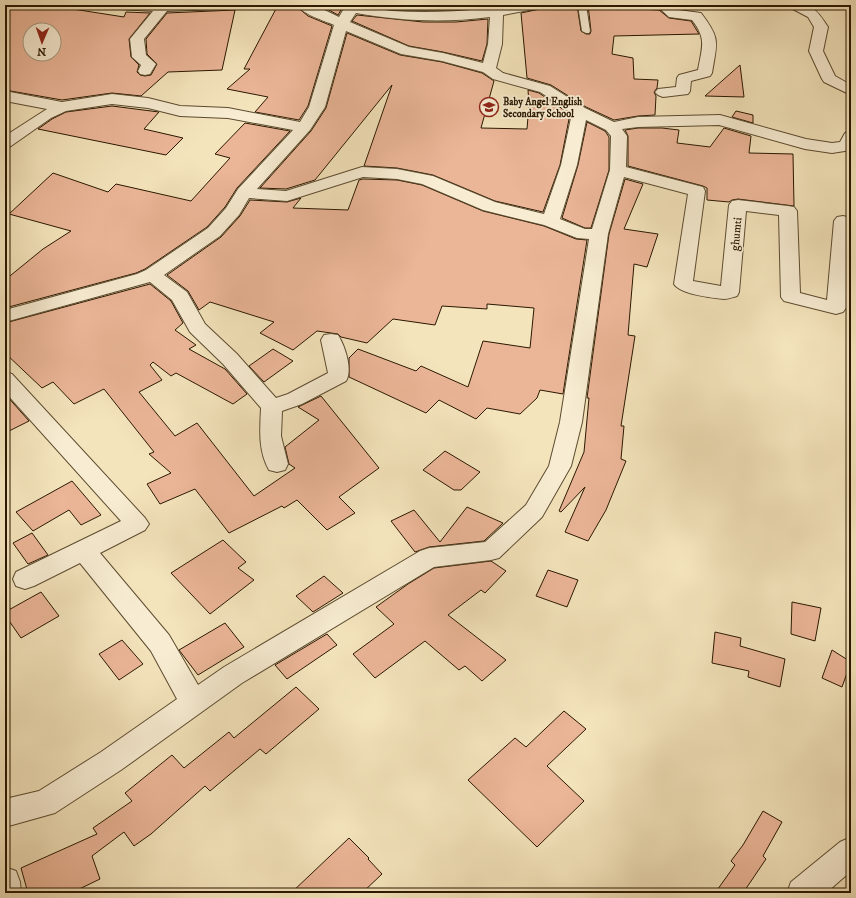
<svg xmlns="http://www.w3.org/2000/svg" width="856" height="898" viewBox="0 0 856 898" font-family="'IM FELL DW Pica',serif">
<rect width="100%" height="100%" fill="#f4e4bc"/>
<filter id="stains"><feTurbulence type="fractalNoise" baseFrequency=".005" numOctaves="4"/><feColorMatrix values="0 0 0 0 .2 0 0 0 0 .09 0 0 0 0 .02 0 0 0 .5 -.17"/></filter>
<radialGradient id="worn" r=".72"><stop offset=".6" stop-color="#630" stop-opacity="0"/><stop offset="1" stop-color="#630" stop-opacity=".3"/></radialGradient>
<path fill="#ebb698" stroke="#2a1800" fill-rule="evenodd" d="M5,5H47L124,17L126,12L150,13L129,39L131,57L139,65L137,72L140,75L145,76L151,75L157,64L147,54L146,39L167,13L235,10L222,70L168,72L141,96L112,93L62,100L5,90ZM30,30H54V54H30Z
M278,5L296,6L308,16L332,26L308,106L299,120L255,112L268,97L227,89L250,69H244Z
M320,5H344L338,15Z
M364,5H488V7L449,10H392Z
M543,5H577L581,31L586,34H590L591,31L588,5L638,6V9L659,10L669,18L691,21L699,34L614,36L612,54L633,58L634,79L658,80L657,88L654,92L656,96L655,115L638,116L614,120L586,107L551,85L527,78L521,13L540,9Z
M357,15L423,22H456L488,19L487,44L482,61L443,52L409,46L352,21Z
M347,33L400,55L442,62L482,73L494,81L481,128L527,129L529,104L528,90L539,93L570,114L560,165L543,212L495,201L433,175L397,168L364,166L392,85L315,180L286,189L260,188L311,131L326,108Z
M740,65L744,97L705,96Z
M112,106L159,112L144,129L183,138L166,155L38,129L52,119L66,112Z
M736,111L753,115V123L732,117Z
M587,122L605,131L609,137V170L591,228H585L562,218L578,165Z
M245,123L290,131L237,188L225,207L207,227L145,269L136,273L5,308V280L43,249L71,231L9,214L53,173L108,192L116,184L191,201L230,158L215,154Z
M638,128H662L679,130L677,143L710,147L724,128L751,136L749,153L793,154L794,206L738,199L732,200L729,202L707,200V188L703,186L628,166V136L625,130Z
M363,179L397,180L422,185L483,211L544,226L576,239L587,240L563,394L540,390L537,398L520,414L487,408L476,419L439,400L426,413L349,377V358L358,349L416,371L421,366L468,387L483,341L530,348L534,308L487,304V309L442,306L435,325L393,319L367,343L341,337L338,334L317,331L293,350L260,333L274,322L210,302L199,310L188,291L167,275L221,237L240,216L250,200L287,202L301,198L293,208L348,210L359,180Z
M625,179L643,184L624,229L658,234L647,267L634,264L628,335L635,336L621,426H624L621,459L626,461L606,510L588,541L565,532L585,487L561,512L559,511L584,452L589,398H587L609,234Z
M150,284L171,301L183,323L175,330L196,345L189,349L225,369L247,394L233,404L176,373L171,376L153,362L150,365L162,380L139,392L175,436L197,423L254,496L295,468L289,464L285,447L319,420L298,407L321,396L379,468L339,497L355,513L327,530L297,500L284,508L282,506L229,533L195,489L160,504L147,484L171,473L149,454L154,452L104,389L74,404L53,382L42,388L5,353V323Z
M273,349L293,361L264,382L249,366Z
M5,394L29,421L5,433Z
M445,451L480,472L461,490H454L423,470Z
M72,481L101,515L81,525L69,510L33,531L16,512Z
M467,507L503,523L484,541L429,547L415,552L391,521L414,510L440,542Z
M32,533L48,555L28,564L13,543Z
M223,540L246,562L238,568L254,580L210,614L171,573Z
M491,561L506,571L485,593L481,590L448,615L506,660L482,681L465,666L459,670L425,641L375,678L353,654L394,624L376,607L408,584L434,568Z
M548,570L578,580L567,607L536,596Z
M324,576L343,593L313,612L296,596Z
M41,592L59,616L21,638L5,615V612Z
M792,602L821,608L815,641L791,634Z
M225,623L244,647L198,675L179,650Z
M715,632L741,638L740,646L785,659L780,687L748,677L749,671L712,663Z
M327,634L337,645L287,679L275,665Z
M122,640L143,664L119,680L99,654Z
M832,650L851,662L842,687L822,678Z
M296,687L319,709L266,754L260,749L210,791L205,786L151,834L134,846L124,832L92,856L100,879L71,893H28L21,868L97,834L93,828L132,801L125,793L172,755L184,768L229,732L234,738Z
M564,711L586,729L547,766L584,801L537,847L468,780L515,738L526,747Z
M763,811L782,822L763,856L766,859L743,893H715L735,865L731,861L743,845Z
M349,838L369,858L368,859L382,874L362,893H291Z"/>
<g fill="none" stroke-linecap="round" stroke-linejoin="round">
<defs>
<path id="service" d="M578,5H586L590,31L589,33H586L582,31Z"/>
<path id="minor" d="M114,5H229L227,8L222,9L167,11L144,39L146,55L156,64L150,74L145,75L140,74L138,71L141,65L132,57L130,39L153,11L121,9L116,8Z
M297,5H314L339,17L346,5C362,5 376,9 392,11C423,13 452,12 483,9L490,8V5H504V6L542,5L540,8L503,15L502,44L496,68L503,73L550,86L585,108L614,122L638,117L720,115L806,139L832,143L840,142L845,133L851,131V150L832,153L805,149L719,125L638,127L622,129L627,136L626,167L703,187L705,191L693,281L721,286L729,205L732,201L738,200L788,206L794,207L797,211L800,293L827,300L834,221L837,217L843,216L851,218L846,308L843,312L836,314L784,301L781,297L779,215L746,211L739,292L737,296C733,297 728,299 724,299C712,298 680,294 674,284L688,194L624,177L608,234L582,422L571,466L542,517L499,558L491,560L434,567L242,683L121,770L55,813L5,827V799L39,791L101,752L177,699L151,651L80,563L34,586L25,589L16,586L13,579L16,572L121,521L5,392V372L12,374L145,518L149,524L145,530L100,553L169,635L198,685L224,667L420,551L429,548L485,542L526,505L549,466L560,422L589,239L577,238L544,225L483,210L422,184L397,179L363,177L287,201L249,198L239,215L220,236L164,275L187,292L205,324L237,354L276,398L288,394L328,373L321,340L324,335L331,334L338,335C345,346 353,370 346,381L302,404L282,411L281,436L288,464L285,470L277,472L269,470C258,451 260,429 261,408L223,364L190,332L172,300L150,282L5,322V310L137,274L146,270L208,228L226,208L238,189L293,130L228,118L180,116L148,108L112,104L66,111L51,118L11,146L5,148V136L47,109L5,101V91L62,102L112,94L148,98L180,106L228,108L300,122L309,107L334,25C323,20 304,15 297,5ZM356,13C401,21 444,23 490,17L488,44L483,63L443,53L409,47L350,22ZM346,31L401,54L442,61L483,72L493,79L540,92L572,113L561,165L544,214L495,202L433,176L397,169L362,167L286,191L257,189L310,130L325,107ZM586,120L606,130L611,136L610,170L592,229H585L560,219L577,165Z
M656,5H671L678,10L701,13C721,39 717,42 712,73L710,76L691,81L690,91L688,94L663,97L658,95L655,92L658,89L676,87L677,78L679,75L698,70C702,47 707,39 692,20L669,17Z
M789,5C813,5 815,7 828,27L823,51L835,76L851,85V95L824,82L822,79L809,51L814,27L808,17L791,8Z
M5,867L16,871L20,882L21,893H5Z"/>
<path id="tertiary" d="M851,837V871L826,893H787L791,882L840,842Z"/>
</defs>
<use href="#service" stroke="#5c4b2f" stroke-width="2"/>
<use href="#minor" stroke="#5c4b2f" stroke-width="2"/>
<use href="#tertiary" stroke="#5c4b2f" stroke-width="2"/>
<use href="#service" fill="#f8edd3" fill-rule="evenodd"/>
<use href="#minor" fill="#f8edd3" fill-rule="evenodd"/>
<use href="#tertiary" fill="#f8edd3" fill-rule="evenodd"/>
</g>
<defs>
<symbol id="school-ring" viewBox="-11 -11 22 22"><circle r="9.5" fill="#f8edd3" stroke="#8f2418" stroke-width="1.5"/><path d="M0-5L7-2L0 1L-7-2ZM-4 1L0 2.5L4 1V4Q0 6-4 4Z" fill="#8f2418"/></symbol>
</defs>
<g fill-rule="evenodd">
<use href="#school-ring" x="478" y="96" width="22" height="22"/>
</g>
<g text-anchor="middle" stroke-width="3.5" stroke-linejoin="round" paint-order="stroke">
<g font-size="10" font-weight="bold" fill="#2a1800" stroke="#f8edd3" text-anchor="start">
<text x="503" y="105">Baby Angel English<tspan x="503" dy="12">Secondary School</tspan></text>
</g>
<g font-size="12" fill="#2a1800" stroke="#f8edd3">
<text transform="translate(736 234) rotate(-85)" y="4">ghumti</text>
</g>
</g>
<rect width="856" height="898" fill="none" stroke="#f4e4bc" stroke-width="20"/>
<rect x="6" y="6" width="844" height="886" fill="none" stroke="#2a1800" stroke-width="2"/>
<rect x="10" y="10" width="836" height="878" fill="none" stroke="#2a1800"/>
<g transform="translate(42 42) rotate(182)"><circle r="19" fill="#f8edd3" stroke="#a6987f"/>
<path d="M0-3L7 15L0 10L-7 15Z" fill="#8f2418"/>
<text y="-6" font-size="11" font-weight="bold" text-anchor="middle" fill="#2a1800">N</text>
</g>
<rect width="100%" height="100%" filter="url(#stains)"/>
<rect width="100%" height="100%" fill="url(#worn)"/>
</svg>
